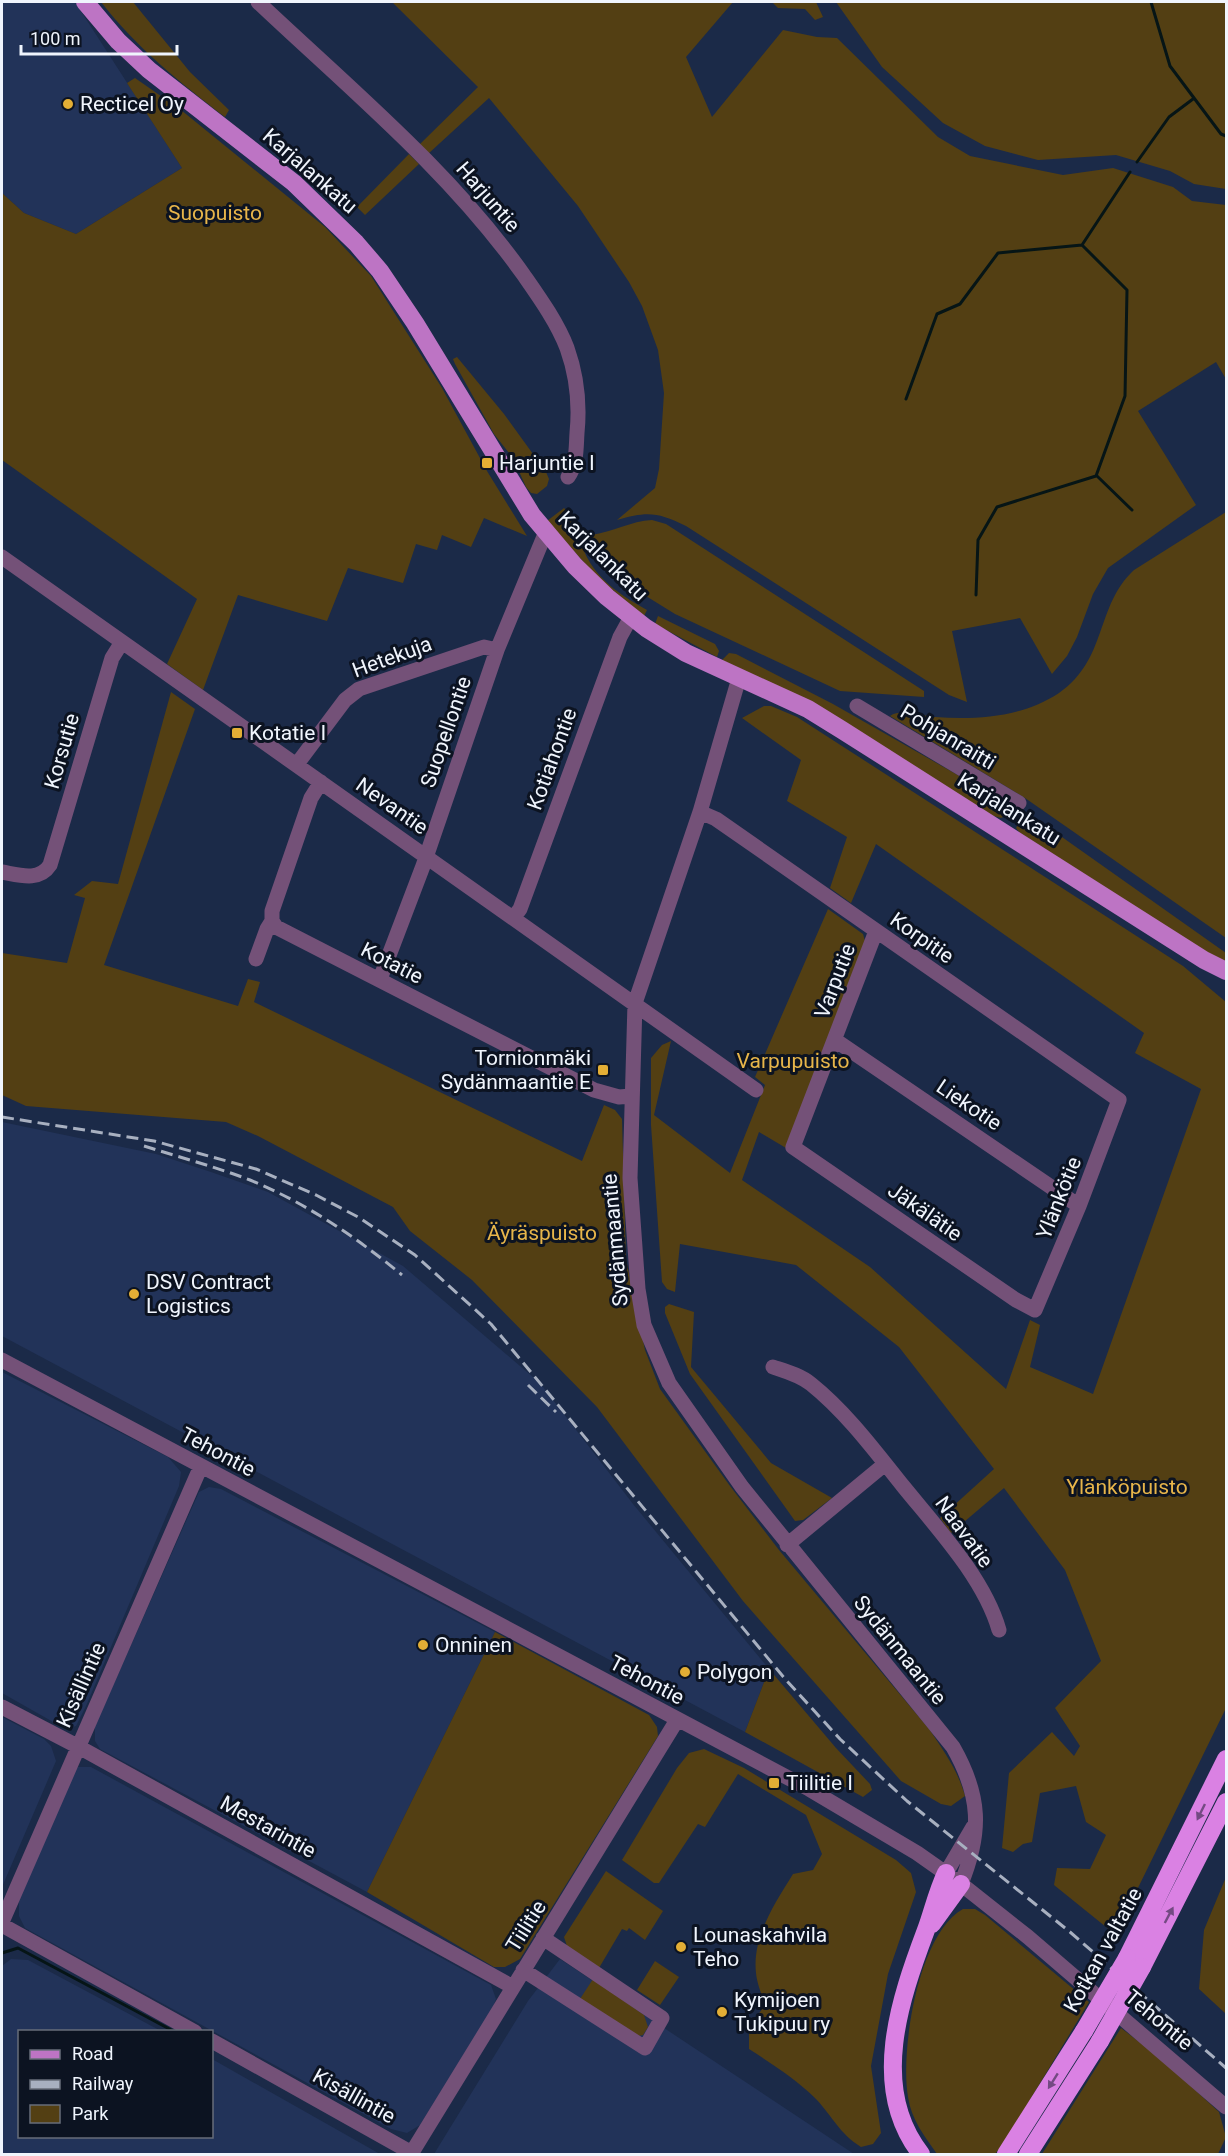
<svg xmlns="http://www.w3.org/2000/svg" width="1228" height="2156" viewBox="0 0 1228 2156" font-family="Roboto,sans-serif">
<rect width="100%" height="100%" fill="#1b2a48"/>
<path fill="#223359" d="M2,2H75L182,168L76,234L24,213L2,193Z
M2,1122L156,1154L211,1172L268,1192L403,1266L540,1383L633,1504L769,1669L745,1732L2,1336Z
M2,1372L168,1457L181,1472L179,1486L86,1706L76,1726L70,1728L62,1727L2,1693Z
M209,1487L221,1489L495,1632L367,1892L100,1749L95,1741V1726L199,1492Z
M2,1717L44,1739L51,1746L56,1761L2,1887Z
M78,1767H91L491,1985L496,1999L492,2010L420,2125L407,2133L391,2129L25,1928L19,1916V1898L73,1772Z
M11,1959L28,1960L161,2031L20,2032V2136H212V2059L380,2154H2V1966Z
M560,1959L854,2154H434L528,2001Z"/>
<path fill="#533f13" d="M101,2H133L190,72L229,110L225,117C179,82 136,47 101,2Z
M392,2H733L686,57L712,117L783,30L817,37L837,38L938,137L970,156L1063,175L1113,168L1173,187L1192,201L1226,205V379L1216,362L1138,411L1196,505L1108,568L1093,594L1077,637L1067,656L1052,674L1020,618L952,631L967,702L949,695L686,526C658,512 647,511 617,520L655,488L659,469L664,393L658,350L642,306L629,282L578,206L489,98L428,154L419,145L478,87Z
M772,2H816L823,17L815,20L805,9L778,8Z
M836,2H1226V189L1194,184L1170,171L1116,155L1038,160L985,146L943,123L882,67Z
M135,78L181,110L325,227L371,276L442,388L487,471L527,536L484,518L471,547L442,535L437,550L416,544L403,583L348,568L327,621L238,595L203,690L167,664L197,599L2,460V193L24,213L76,234L182,168L127,83Z
M409,154L419,164L365,215L357,207Z
M457,357L504,414L546,472L549,479L547,486L537,494L531,493L526,487L513,458L494,434L455,364L453,359Z
M564,508C579,520 579,543 588,559C601,583 624,597 647,610L644,616L597,577L547,521Z
M1226,512V938L1025,798L890,716C901,708 922,716 935,717C978,720 1023,717 1059,693C1108,659 1095,606 1134,570Z
M652,520L666,524L924,691V697L840,691L675,614L612,575L598,556L591,535C613,532 631,521 652,520Z
M658,616L715,644L719,651L717,657L655,624Z
M729,653L736,654L833,704L998,798L1008,807L1005,816L1001,818L990,815L814,703L722,660Z
M171,692L195,709L104,965L238,1006L248,979L260,982L254,1002L582,1161L604,1105L615,1110L622,1119L626,1259L645,1350L660,1389L730,1486L779,1550L929,1729C944,1751 958,1771 965,1796L951,1806L941,1804L901,1781L743,1601L597,1407L472,1280L410,1231L393,1207L258,1136L226,1122L26,1106L2,1095V953L67,963L85,898L74,895L92,881L118,884Z
M764,706H771L797,717L1183,966L1226,1002V1708L1135,1894L1111,1931L1054,1885L1057,1868L1090,1869L1106,1835L1086,1822L1076,1786L1040,1793L1032,1842L1023,1844L1013,1852L1002,1848L1009,1773L1052,1732L1074,1756L1080,1746L1055,1708L1101,1661L1065,1570L1004,1488L951,1533L940,1518L994,1469L899,1347L796,1265L680,1244L675,1292L667,1289L662,1282L651,1125V1058L662,1045L671,1041L654,1115L730,1173L765,1085L755,1077L828,909L863,934L865,941L786,1148L759,1132L742,1180L870,1267L1006,1389L1030,1320L1040,1325L1030,1367L1093,1394L1201,1089L1135,1053L1144,1033L876,844L851,903L830,888L847,837L787,801L801,760L742,718Z
M1024,813H1028L1226,953V965L1020,833L1016,828Z
M669,1304L694,1312L691,1367L771,1463L832,1498L803,1520L795,1521L690,1374L665,1313V1307Z
M495,1632L649,1715L657,1727L658,1736L520,1959L505,1967H494L367,1892Z
M769,1669L836,1748L870,1784L872,1790L863,1797L745,1732Z
M704,1749L744,1768L896,1860L911,1873L916,1892L888,1974L871,2066L881,2133L873,2144L861,2147C839,2133 833,2117 816,2099C796,2079 772,2064 749,2049V2027L765,2005C762,1995 757,1984 756,1973C752,1937 775,1903 793,1874L813,1870L822,1854L806,1815L738,1774L705,1827L698,1824L659,1883H654L622,1860L677,1768L689,1753Z
M606,1871L663,1911L645,1940L629,1928L627,1931L622,1929L599,1968L567,1946L564,1937Z
M1226,1877V2014L1199,1989L1204,1930Z
M963,1909H975L985,1915L1089,2002L1004,2143L995,2154H937C925,2137 911,2119 908,2097C900,2051 918,1933 963,1909Z
M655,1961L679,1977L660,2005L637,1990Z
M593,1979L644,2015L648,2027L643,2035L638,2036L580,1999Z
M1121,2028L1160,2058L1219,2112L1226,2137L1218,2154H1042Z"/>
<g fill="none" stroke-linecap="round" stroke-linejoin="round">
<path stroke="#061516" stroke-width="3" d="M1151,2L1170,66L1221,134L1226,136
M1137,162L1169,117L1193,99
M906,399L937,314L960,304L998,253L1082,245L1130,172
M1097,476L1132,510
M976,595L978,540L997,507L1096,476L1125,396L1127,290L1082,245
M2,1953L18,1948L175,2032"/>
<path stroke="#745178" stroke-width="15" d="M258,2C350,89 449,170 523,274C539,297 557,322 567,348C577,376 580,403 577,433C576,448 577,464 568,477
M2,557L756,1090
M739,678L700,812L635,1003L630,1178L638,1289L644,1325L669,1383L742,1487L953,1747C981,1796 982,1832 961,1884
M857,706L1019,803
M297,764L345,700L359,689L484,647L497,650
M321,782L311,798L272,911V921L276,927L594,1090L619,1097L631,1096
M700,812L716,819L1119,1100L1079,1206L1035,1310L1016,1300L793,1147L876,931
M2,872C19,875 39,882 50,865L112,658L122,642
M514,917L520,909L620,637L631,617
M256,959L267,929L272,921
M380,979L423,866L497,650L545,534
M835,1040L1079,1206
M2,1360L809,1789L917,1853L961,1884L1028,1937L1226,2107
M773,1367C785,1371 800,1375 811,1384C846,1412 875,1451 903,1486C937,1528 984,1578 999,1630
M787,1545L885,1464
M2,1707L77,1746L513,1987
M946,1873L973,1827
M2,1922L201,1466
M2,1925L195,2032
M523,1970L645,2048L662,2018L543,1938
M212,2041L412,2153
M411,2154L677,1720"/>
<path stroke="#bd74c4" stroke-width="18" d="M85,2L118,41L149,70L294,183L356,243L380,271L415,323L532,515L575,566L607,597L646,628L686,653L808,709L842,730L1204,960L1226,971"/>
<path stroke="#da81e3" stroke-width="18" d="M932,1924L961,1884
M1127,1958L1226,1759
M1142,1967L1226,1802
M921,2154C869,2088 900,1999 926,1930C933,1911 937,1892 946,1873
M1006,2154L1084,2031
M1028,2154L1100,2041"/>
<path stroke="#a8b0c0" stroke-width="3" stroke-dasharray="12 6" stroke-linecap="butt" d="M2,1117L154,1141L256,1169L316,1195L358,1217L415,1255L491,1324L786,1680L840,1739L907,1801L1070,1932L1226,2068
M144,1146C179,1157 216,1167 250,1180C306,1203 356,1237 402,1275
M528,1385L556,1412"/>
<path stroke="#da81e3" stroke-width="18" d="M1084,2031L1127,1958
M1100,2041L1142,1967"/>
</g>
<defs><path id="oneway-solid" d="M-6-.8H1V-3.2L6.5 0L1 3.2V.8H-6Z" transform="scale(1.5)"/></defs>
<g fill="#734a82">
<use href="#oneway-solid" transform="translate(1201 1812) rotate(116)"/>
<use href="#oneway-solid" transform="translate(1169 1915) rotate(-62)"/>
<use href="#oneway-solid" transform="translate(1053 2081) rotate(122)"/>
</g>
<g fill="#e3ae35" stroke="#0c1321" stroke-width="2">
<circle cx="68" cy="104" r="6"/>
<rect x="481" y="457" width="12" height="12" rx="3"/>
<rect x="231" y="727" width="12" height="12" rx="3"/>
<rect x="597" y="1064" width="12" height="12" rx="3"/>
<circle cx="134" cy="1294" r="6"/>
<circle cx="423" cy="1645" r="6"/>
<circle cx="685" cy="1672" r="6"/>
<rect x="768" y="1777" width="12" height="12" rx="3"/>
<circle cx="681" cy="1947" r="6"/>
<circle cx="722" cy="2012" r="6"/>
</g>
<g text-anchor="middle" stroke-width="6" stroke-linejoin="round" paint-order="stroke">
<g font-size="21" fill="#f0f5fd" stroke="#0c1321" text-anchor="start">
<text x="80" y="111">Recticel Oy</text>
<text x="499" y="470">Harjuntie I</text>
<text x="249" y="740">Kotatie I</text>
<text x="591" y="1065" text-anchor="end">Tornionmäki<tspan x="591" dy="24">Sydänmaantie E</tspan></text>
<text x="146" y="1289">DSV Contract<tspan x="146" dy="24">Logistics</tspan></text>
<text x="435" y="1652">Onninen</text>
<text x="697" y="1679">Polygon</text>
<text x="786" y="1790">Tiilitie I</text>
<text x="693" y="1942">Lounaskahvila<tspan x="693" dy="24">Teho</tspan></text>
<text x="734" y="2007">Kymijoen<tspan x="734" dy="24">Tukipuu ry</tspan></text>
</g>
<g font-size="21" fill="#f0f5fd" stroke="#0c1321">
<text transform="translate(310 171) rotate(41)" y="7">Karjalankatu</text>
<text transform="translate(488 197) rotate(49)" y="7">Harjuntie</text>
<text transform="translate(603 556) rotate(45)" y="7">Karjalankatu</text>
<text transform="translate(392 657) rotate(-20)" y="7">Hetekuja</text>
<text transform="translate(446 732) rotate(-71)" y="7">Suopellontie</text>
<text transform="translate(948 737) rotate(31)" y="7">Pohjanraitti</text>
<text transform="translate(62 751) rotate(-74)" y="7">Korsutie</text>
<text transform="translate(552 759) rotate(-70)" y="7">Kotiahontie</text>
<text transform="translate(392 806) rotate(35)" y="7">Nevantie</text>
<text transform="translate(1009 809) rotate(32)" y="7">Karjalankatu</text>
<text transform="translate(922 938) rotate(35)" y="7">Korpitie</text>
<text transform="translate(392 963) rotate(27)" y="7">Kotatie</text>
<text transform="translate(835 981) rotate(-69)" y="7">Varputie</text>
<text transform="translate(969 1105) rotate(34)" y="7">Liekotie</text>
<text transform="translate(1059 1198) rotate(-68)" y="7">Ylänkötie</text>
<text transform="translate(925 1212) rotate(35)" y="7">Jäkälätie</text>
<text transform="translate(615 1240) rotate(-95)" y="7">Sydänmaantie</text>
<text transform="translate(218 1452) rotate(28)" y="7">Tehontie</text>
<text transform="translate(964 1532) rotate(54)" y="7">Naavatie</text>
<text transform="translate(900 1650) rotate(51)" y="7">Sydänmaantie</text>
<text transform="translate(647 1680) rotate(28)" y="7">Tehontie</text>
<text transform="translate(81 1685) rotate(-66)" y="7">Kisällintie</text>
<text transform="translate(268 1827) rotate(29)" y="7">Mestarintie</text>
<text transform="translate(526 1926) rotate(-58)" y="7">Tiilitie</text>
<text transform="translate(1103 1950) rotate(-61)" y="7">Kotkan valtatie</text>
<text transform="translate(1159 2020) rotate(40)" y="7">Tehontie</text>
<text transform="translate(354 2096) rotate(29)" y="7">Kisällintie</text>
</g>
<g font-size="21" fill="#e7b54a" stroke="#0c1321">
<text x="215" y="220">Suopuisto</text>
<text x="793" y="1068">Varpupuisto</text>
<text x="542" y="1240">Äyräspuisto</text>
<text x="1127" y="1494">Ylänköpuisto</text>
</g>
</g>
<rect width="1228" height="2156" fill="none" stroke="#f0f5fd" stroke-width="6"/>
<rect x="18" y="2030" width="195" height="108" fill="#0c1321" stroke="#676d79" stroke-width="1.5"/>
<rect x="30" y="2050" width="30" height="9" fill="#bd74c4" stroke="#676d79" stroke-width="1.5"/>
<text x="72" y="2060" font-size="18" fill="#f0f5fd">Road</text>
<rect x="30" y="2080" width="30" height="9" fill="#a8b0c0" stroke="#676d79" stroke-width="1.5"/>
<text x="72" y="2090" font-size="18" fill="#f0f5fd">Railway</text>
<rect x="30" y="2105" width="30" height="18" fill="#533f13" stroke="#676d79" stroke-width="1.5"/>
<text x="72" y="2120" font-size="18" fill="#f0f5fd">Park</text>
<path d="M21 45v9h156v-9" fill="none" stroke="#f0f5fd" stroke-width="3"/>
<text x="30" y="45" font-size="18" fill="#f0f5fd" stroke="#0c1321" stroke-width="4.5" paint-order="stroke">100 m</text>
</svg>
